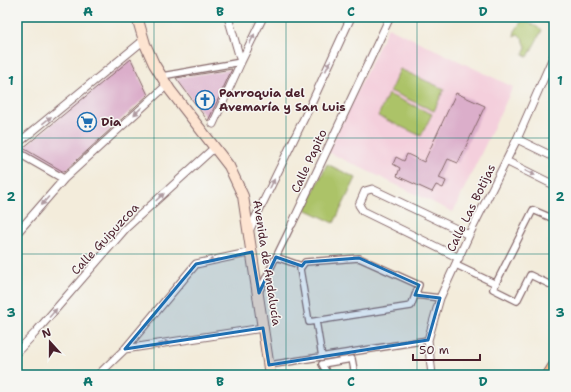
<svg xmlns="http://www.w3.org/2000/svg" width="571" height="392" viewBox="0 0 571 392" font-family="'Shantell Sans',sans-serif">
<rect width="100%" height="100%" fill="#f6f6f2"/>
<filter id="ink" filterUnits="userSpaceOnUse"><feTurbulence type="fractalNoise" baseFrequency=".025" numOctaves="2"/><feDisplacementMap in="SourceGraphic" scale="8" xChannelSelector="R" yChannelSelector="G"/><feConvolveMatrix kernelMatrix="1 2 1 2 8 2 1 2 1" color-interpolation-filters="sRGB"/></filter>
<filter id="wash" filterUnits="userSpaceOnUse"><feTurbulence type="fractalNoise" baseFrequency=".012" numOctaves="4" result="noise"/><feDisplacementMap in="SourceGraphic" scale="16" xChannelSelector="R" yChannelSelector="G"/><feGaussianBlur stdDeviation="0.9" result="paint"/><feColorMatrix in="noise" values="0 0 0 0 0 0 0 0 0 0 0 0 0 0 0 0 0 1.4 0 .05"/><feComposite in="paint" operator="in"/></filter>
<g filter="url(#wash)">
<rect width="100%" height="100%" fill="#f3ecdb"/>
<path fill="#f4cfdc" d="M388,27L513,87L453,212L328,152Z"/>
<path fill="#acc368" stroke="#7b714a" d="M523,19L542,30L528,57L523,54L526,47L523,39L518,34L514,36L515,31Z
M400,69L444,89L434,111L390,91Z
M388,94L432,114L421,136L378,116Z
M327,164L356,178L334,223L305,209Z"/>
<g id="blocks">
<path fill="#dbaeca" d="M131,59L148,95L64,172L23,148Z
M232,69L208,121L176,78Z
M456,93L485,106L458,163L448,159L439,178L446,181L443,188L436,185L432,192L397,176L400,168L393,164L396,157L404,161L407,154L424,162Z"/>
</g>
</g>
<g filter="url(#ink)">
<use href="#blocks" fill-opacity="0" stroke="#856769" stroke-width="1"/>
<g fill="none" stroke-linecap="round" stroke-linejoin="round">
<defs>
<path id="pedestrian" d="M162,76L241,62
M554,219L533,210L493,289L517,301L530,275L553,286L554,285
M276,257L302,266
M359,258L419,285L411,306L309,322L300,269L305,262Z
M456,265L496,284
M259,292L292,224
M415,295L440,298
M316,321L322,357
M269,365L428,340
M328,375L322,364L352,359L355,375"/>
<path id="minor" d="M228,17L241,62
M545,17L554,21
M213,124L241,62L263,17
M517,139L554,157
M17,144L144,40
M17,152L64,179
M506,161L554,185
M292,224L390,17
M249,231L312,102L351,17
M17,233L64,179L167,85
M459,258L363,211L359,205L365,191L372,189L469,235
M125,349L263,328
M17,352L35,333L126,228L215,147
M98,375L125,349L196,264L252,252
M432,375L428,340L440,298L469,235L517,139L554,55"/>
<path id="secondary" d="M137,17L145,44L154,64L170,90L229,166L243,196L270,375"/>
<path id="primary" d="M549,375L554,367"/>
</defs>
<use href="#pedestrian" stroke="#856769" stroke-width="8"/>
<use href="#minor" stroke="#856769" stroke-width="9"/>
<use href="#secondary" stroke="#856769" stroke-width="12"/>
<use href="#primary" stroke="#856769" stroke-width="14"/>
<use href="#pedestrian" stroke="#fff" stroke-width="5.5"/>
<use href="#minor" stroke="#fff" stroke-width="7"/>
<use href="#secondary" stroke="#fde4d1" stroke-width="10"/>
<use href="#primary" stroke="#fabc8b" stroke-width="12"/>
</g>
<defs><path id="oneway-solid" d="M-6-.8H1V-3.2L6.5 0L1 3.2V.8H-6Z"/></defs>
<g fill="#ae9aa0">
<use href="#oneway-solid" transform="translate(252 39) rotate(-64)"/>
<use href="#oneway-solid" transform="translate(328 66) rotate(-65)"/>
<use href="#oneway-solid" transform="translate(138 111) rotate(137)"/>
<use href="#oneway-solid" transform="translate(47 120) rotate(-39)"/>
<use href="#oneway-solid" transform="translate(530 173) rotate(26)"/>
<use href="#oneway-solid" transform="translate(272 184) rotate(-64)"/>
<use href="#oneway-solid" transform="translate(160 197) rotate(-42)"/>
<use href="#oneway-solid" transform="translate(45 201) rotate(131)"/>
<use href="#oneway-solid" transform="translate(214 260) rotate(168)"/>
<use href="#oneway-solid" transform="translate(53 313) rotate(-49)"/>
<use href="#oneway-solid" transform="translate(164 343) rotate(-9)"/>
</g>
</g>
<path fill="#1f6fb2" fill-opacity="0.2" stroke="#1f6fb2" stroke-width="3" stroke-linejoin="round" d="M252,252L259,293L276,257L302,266L305,262L359,258L419,285L415,295L440,298L428,340L269,365L263,328L125,349L196,264Z"/>
<path fill="none" stroke="#0f766e" stroke-width="1" stroke-opacity="0.55" d="M154,17V375M286,17V375M417,17V375M17,138H554M17,254H554"/>
<defs>
<symbol id="church-ring" viewBox="-11 -11 22 22"><circle r="9.5" fill="#f6f6f2" stroke="#1f6fb2" stroke-width="1.5"/><path d="M-1.2-6h2.4v3.5h3.3v2.4h-3.3V6h-2.4V-.1h-3.3v-2.4h3.3Z" fill="#1f6fb2"/></symbol>
<symbol id="supermarket-ring" viewBox="-11 -11 22 22"><circle r="9.5" fill="#f6f6f2" stroke="#1f6fb2" stroke-width="1.5"/><path d="M-6-5.5h2.5l.6 2H6L4.5 2H-2.5L-4.4-4H-6ZM-1.5 3.2a1.3 1.3 0 1 0 .1 0ZM3 3.2a1.3 1.3 0 1 0 .1 0Z" fill="#1f6fb2"/></symbol>
</defs>
<g fill-rule="evenodd">
<use href="#church-ring" x="194" y="89" width="22" height="22"/>
<use href="#supermarket-ring" x="76" y="111" width="22" height="22"/>
</g>
<g text-anchor="middle" stroke-width="3" stroke-linejoin="round" paint-order="stroke">
<g font-size="12" font-weight="bold" fill="#4a1f2b" stroke="#f6f6f2" text-anchor="start">
<text x="219" y="97">Parroquia del<tspan x="219" dy="14">Avemaría y San Luis</tspan></text>
<text x="101" y="126">Dia</text>
</g>
<g font-size="12" fill="#4a1f2b" stroke="#f6f6f2">
<text transform="translate(309 161) rotate(-65)" y="4">Calle Papito</text>
<text transform="translate(471 208) rotate(-64)" y="4">Calle Las Botijas</text>
<text transform="translate(105 239) rotate(-47)" y="4">Calle Guipuzcoa</text>
<text transform="translate(267 263) rotate(81)" y="4">Avenida de Andalucía</text>
</g>
</g>
<rect width="571" height="392" fill="none" stroke="#f6f6f2" stroke-width="44"/>
<g transform="translate(50 342) rotate(339)" stroke="#f6f6f2" stroke-width="3" paint-order="stroke">
<path d="M0-3L7 15L0 10L-7 15Z" fill="#4a1f2b"/>
<text y="-6" font-size="11" font-weight="bold" text-anchor="middle" fill="#4a1f2b">N</text>
</g>
<path d="M413 354v6h67v-6" fill="none" stroke="#4a1f2b" stroke-width="2"/>
<text x="419" y="354" font-size="12" fill="#4a1f2b" stroke="#f6f6f2" stroke-width="3" paint-order="stroke">50 m</text>
<rect x="22" y="22" width="527" height="348" fill="none" stroke="#0f766e" stroke-width="1.5"/>
<g font-size="13" text-anchor="middle" font-weight="bold" fill="#0f766e">
<text x="88" y="16">A</text>
<text x="220" y="16">B</text>
<text x="351" y="16">C</text>
<text x="483" y="16">D</text>
<text x="11" y="85">1</text>
<text x="560" y="85">1</text>
<text x="11" y="201">2</text>
<text x="560" y="201">2</text>
<text x="11" y="317">3</text>
<text x="560" y="317">3</text>
<text x="88" y="386">A</text>
<text x="220" y="386">B</text>
<text x="351" y="386">C</text>
<text x="483" y="386">D</text>
</g>
</svg>
